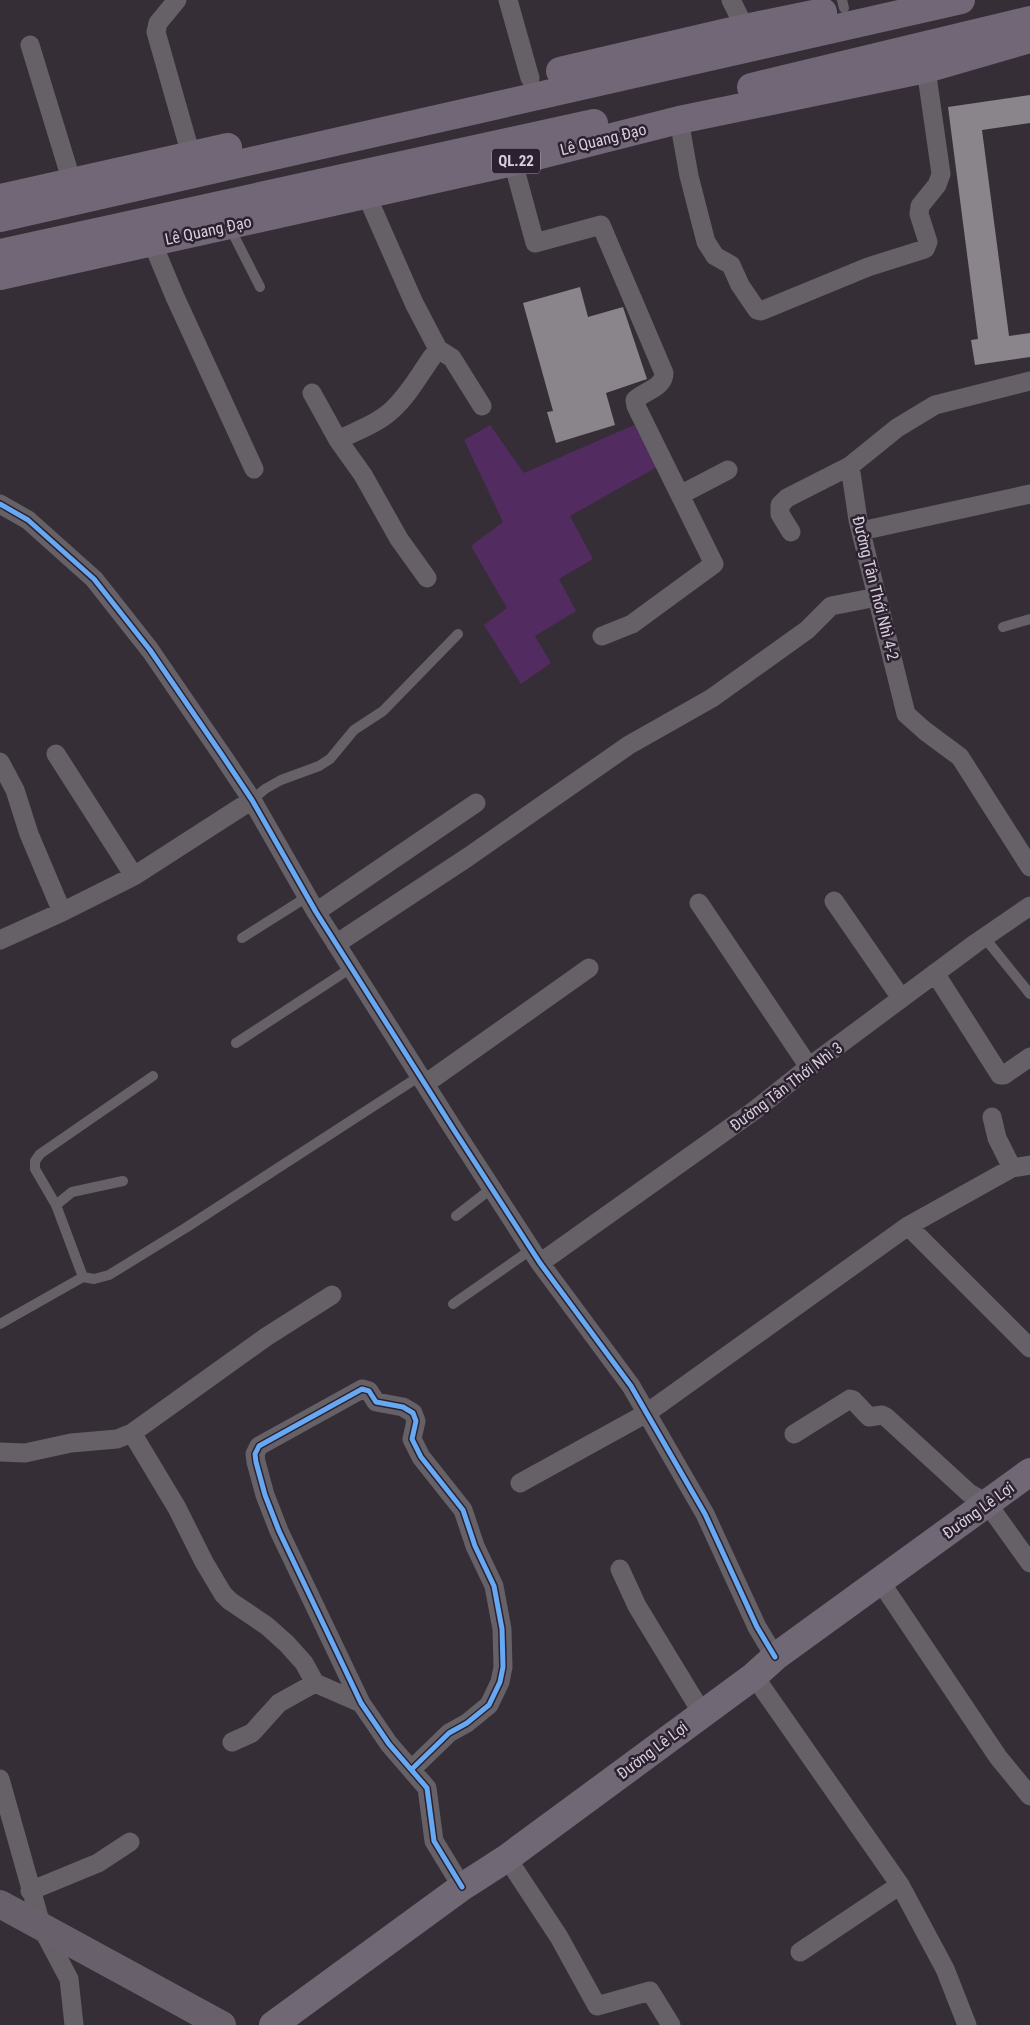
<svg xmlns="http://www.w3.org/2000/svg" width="1030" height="2025" viewBox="0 0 1030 2025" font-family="'Roboto Condensed',sans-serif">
<rect width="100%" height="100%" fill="#352e36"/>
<path fill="#522b60" d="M490,425L524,473L634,425L657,467L570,516L593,559L559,579L576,611L535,636L551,663L521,684L484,625L507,608L471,546L503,522L464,440Z"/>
<path fill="#8a848b" d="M1030,95V123L982,130L1009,336L1030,333V357L975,365L971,340L978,339L948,107Z
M580,287L588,317L623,307L647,379L606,393L615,425L556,443L547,412L553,411L523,303Z"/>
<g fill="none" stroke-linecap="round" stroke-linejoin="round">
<path stroke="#666166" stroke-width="10" d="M842,0L844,8
M229,226L260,287
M1003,627L1030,619
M252,800L265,789L281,780L319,766L330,759L354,730L383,711L458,634
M984,937L1030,994
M242,938L307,897
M236,1043L351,968
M56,1205L72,1192L123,1181
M456,1216L492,1188
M83,1277L56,1205L35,1169V1161L40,1154L153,1076
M453,1304L532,1249
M0,1324L83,1277L94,1279L109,1275L187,1227L420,1076"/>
<path stroke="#666166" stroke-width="19" d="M177,0L158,23L156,32L191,155
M508,0L530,78
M731,0L745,28
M30,45L75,192
M679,120L689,176L706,242L715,256L731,265L740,285L757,310L761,311L868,267L925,249L928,242L919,214L920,206L937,185L941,174L926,69
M513,162L535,243L601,225L664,373C664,388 644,391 635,400L636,406L714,564L632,624L602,636
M152,242L175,297L254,469
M438,349L452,358L482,406
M1030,381L935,405L897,428L850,466L858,520L906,714L925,731L960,757L1030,867
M312,393L338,440C356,431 377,424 392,410C411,393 423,368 438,349L414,303L366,194
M338,440L363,475L399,539L427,578
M680,495L728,470
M0,504L28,520L94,579L150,650L224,758L252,800L316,912L454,1130L540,1263L631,1386L705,1514L757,1627L775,1657
M861,531L1030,494
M791,532L780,514V505L787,498L850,466
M56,754L134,876L252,800
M0,762L15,790L29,834L62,912L134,876
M834,901L901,998
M699,903L809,1067
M316,912L476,803
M0,940L62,912
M336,944L468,857L629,745L712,698L807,630L831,606L877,597
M935,973L1000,1075H1004L1030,1057
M425,1084L589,968
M992,1117L997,1138L1012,1168
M908,1226L1030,1348
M540,1263L755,1110L809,1067L976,943L1030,906
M132,1433L177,1508L204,1562L223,1594L230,1601L267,1626L287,1644L304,1663L315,1683L361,1703
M794,1434L850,1399L853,1400L869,1417L882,1415L886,1417L969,1493L987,1503L1030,1563
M0,1452L25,1453L71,1443L117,1439L132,1433L266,1337L332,1295
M520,1483L647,1413L908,1226L1012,1168L1030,1165
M620,1569L637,1606L702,1713
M880,1581L998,1757L1030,1796
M754,1676L900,1885L945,1969L967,2025
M232,1742L252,1733L279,1703L315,1683
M412,1769L449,1733L467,1723L489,1705L500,1682L503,1667L502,1629L494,1586L475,1546L463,1510L421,1457L412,1439L416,1421L413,1413L403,1407L376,1402L369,1391L362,1389L259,1446L255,1454L256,1462L265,1495L279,1531L361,1703L389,1744L427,1788L434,1841L462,1887
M0,1779L42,1928L69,1979L74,2025
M507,1858L559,1937L597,2006L650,1991L671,2025
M30,1891L98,1863L130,1842
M800,1952L900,1885"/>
<path stroke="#68616b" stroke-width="28" d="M0,1904L222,2025"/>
<path stroke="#706874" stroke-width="28" d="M273,2025L462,1887L507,1858L754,1676L775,1657L1030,1472"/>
<path stroke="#726776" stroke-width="28" d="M560,71L745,28L823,12
M751,87L1030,20
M0,198L228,147
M0,218L961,0
M0,253L594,123
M0,276L513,162L679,120L926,69L1030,39"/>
<defs>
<path id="cycleway" d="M0,504L28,520L94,579L150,650L224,758L252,800L316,912L454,1130L540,1263L631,1386L705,1514L757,1627L775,1657
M412,1769L449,1733L467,1723L489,1705L500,1682L503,1667L502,1629L494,1586L475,1546L463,1510L421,1457L412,1439L416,1421L413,1413L403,1407L376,1402L369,1391L362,1389L259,1446L255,1454L256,1462L265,1495L279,1531L361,1703L389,1744L427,1788L434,1841L462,1887"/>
</defs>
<use href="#cycleway" stroke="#2c2130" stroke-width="8"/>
<use href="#cycleway" stroke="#66a8f1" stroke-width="5"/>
</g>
<g text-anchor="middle" stroke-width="5" stroke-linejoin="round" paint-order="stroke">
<rect fill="#2c2130" stroke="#a49ca7" stroke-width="1" x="492" y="148.5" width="48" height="25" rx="4"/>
<g font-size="15" font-weight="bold" fill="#d7d0da">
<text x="516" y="166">QL.22</text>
</g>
<g font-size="16" fill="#d7d0da" stroke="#2c2130">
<text transform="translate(603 139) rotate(-14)" y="6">Lê Quang Đạo</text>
<text transform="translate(208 230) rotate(-12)" y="6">Lê Quang Đạo</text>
<text transform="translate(876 588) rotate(76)" y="6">Đường Tân Thới Nhì 4-2</text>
<text transform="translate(786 1086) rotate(-37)" y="6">Đường Tân Thới Nhì 3</text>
<text transform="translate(978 1510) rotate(-36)" y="6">Đường Lê Lợi</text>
<text transform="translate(652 1750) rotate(-37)" y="6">Đường Lê Lợi</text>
</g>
</g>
</svg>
